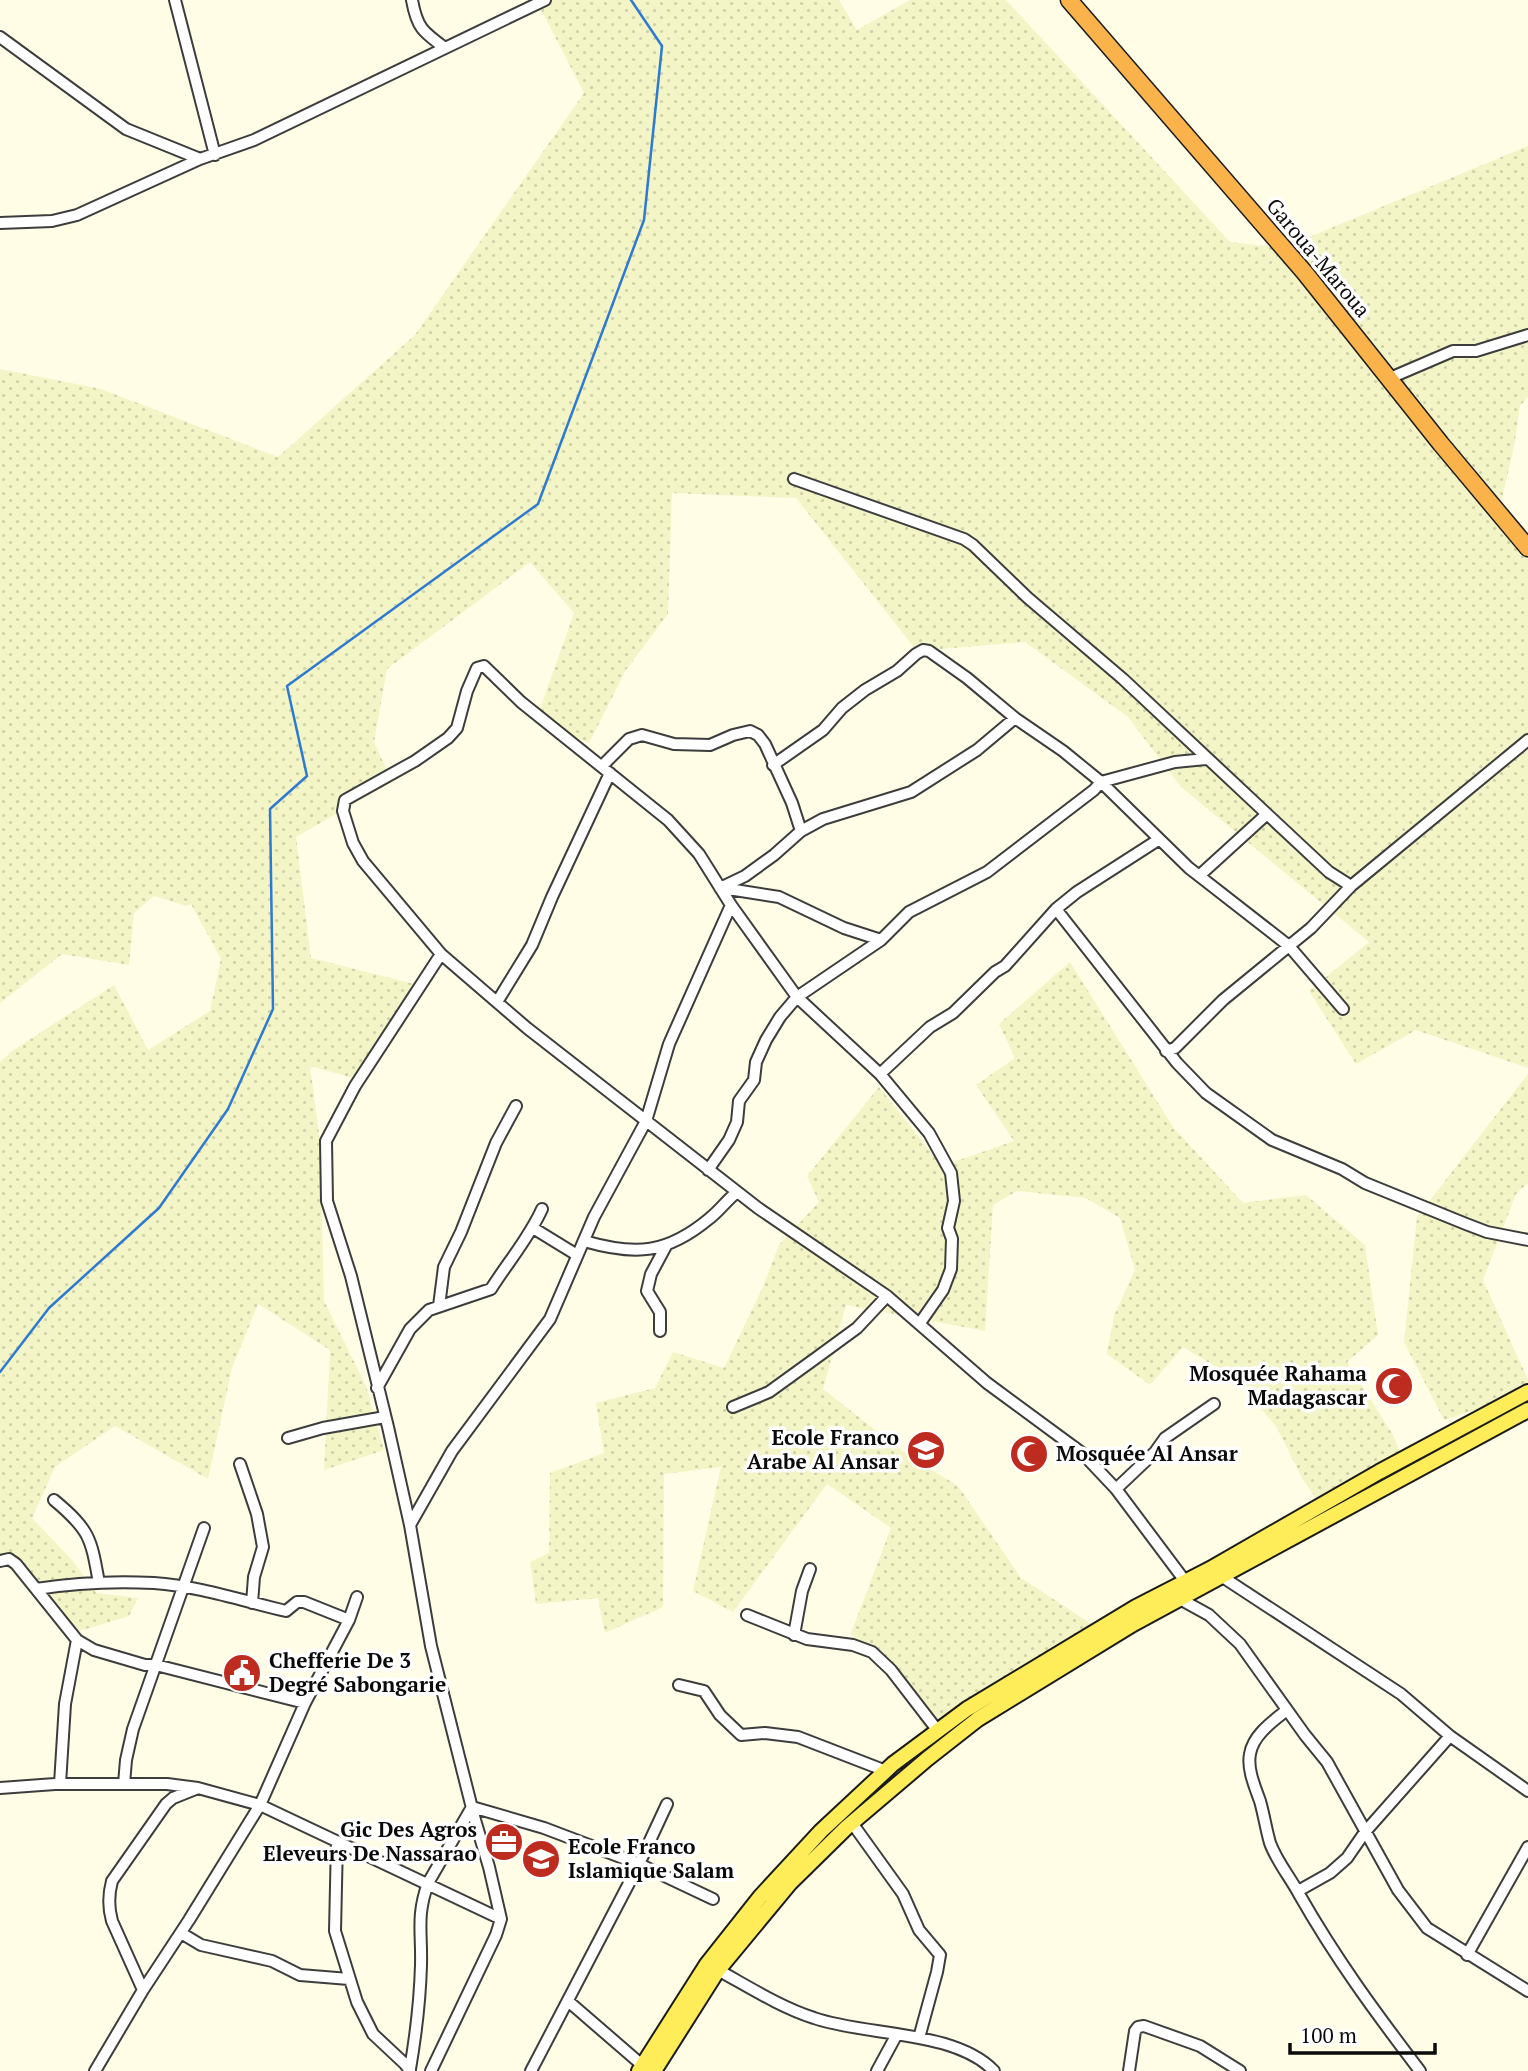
<svg xmlns="http://www.w3.org/2000/svg" width="1528" height="2071" viewBox="0 0 1528 2071" font-family="'PT Serif',serif">
<defs>
<pattern id="farmland-dots" width="8" height="8" patternUnits="userSpaceOnUse" patternTransform="scale(1.75)"><rect width="8" height="8" fill="#f3f5c6"/><path d="M2 2h.1M6 6h.1" fill="none" stroke="#cfd1a9" stroke-width="1.8" stroke-linecap="round"/></pattern>
</defs>
<rect width="100%" height="100%" fill="#fffde6"/>
<path fill="url(#farmland-dots)" d="M536,0H839L857,30L910,0H1006L1230,242L1283,248L1528,146V397L1520,406L1514,447L1499,511L1528,548V1068L1416,1030L1356,1064L1309,991L1369,942L1181,787L1128,717L1025,642L917,651L796,498L672,493L668,614L626,670L589,743L536,720L574,613L530,562L387,669L374,742L392,782L296,837L311,958L418,985L353,1078L310,1066L320,1141L324,1301L366,1386L384,1450L324,1470L330,1350L258,1304L232,1368L208,1479L115,1426L55,1467L32,1518L73,1561L96,1593L138,1598L129,1616L66,1635L0,1557V1062L12,1051L114,985L148,1050L210,1011L221,959L191,904L187,906L154,896L134,913L129,965L62,954L0,1003V369L101,389L278,457L415,335L584,93Z
M1070,962L1173,1127L1243,1203L1306,1195L1365,1245L1378,1335L1347,1362L1393,1435L1403,1459L1321,1505L1303,1480L1276,1426L1234,1378L1183,1347L1150,1385L1107,1354L1114,1316L1135,1270L1120,1218L1086,1198L1017,1191L993,1205L985,1331L846,1305L823,1389L906,1454L958,1486L1021,1578L1099,1629L927,1739L916,1710L851,1633L891,1528L827,1484L733,1612L693,1591L721,1467L664,1474L663,1607L605,1633L598,1598L536,1604L530,1562L549,1553L550,1473L604,1453L596,1403L655,1388L673,1352L724,1368L762,1289L779,1245L819,1202L807,1176L879,1087L942,1166L1014,1141L976,1085L1015,1058L999,1024Z
M1528,1074V1183L1516,1194L1483,1280L1528,1380V1392L1444,1420L1404,1342L1417,1217Z"/>
<g fill="none" stroke-linecap="round" stroke-linejoin="round">
<path stroke="#2e7ad1" stroke-width="2.5" d="M0,1372L49,1308L159,1208L228,1109L273,1009L270,809L307,776L287,686L538,504L644,220L662,46L631,0"/>
<defs>
<path id="minor" d="M175,0L215,155
M412,0C417,28 423,32 445,48
M0,37L126,129L200,159L254,140L545,0
M0,223L52,221L77,215L200,159
M1390,378L1453,351H1476L1528,335
M794,479L964,539L973,545L1028,598L1123,679L1267,814
M773,765L823,730L842,708L865,690L897,671L916,654L923,650L929,651L967,678L1015,718L1063,751L1101,782L1189,868L1289,946L1343,1009
M602,766L629,739L642,735L674,744L710,745L733,735L750,731L758,735L765,744L792,803L801,831
M1200,875L1267,814L1329,872L1351,886
M720,888L745,876L774,855L801,831L823,819L911,792L977,750L1015,718
M722,888L779,897L844,928L881,940
M731,905L797,997L880,1074L929,1133L951,1173L954,1201L948,1228L952,1239L951,1269L943,1290L920,1323
M1056,909L1177,1063L1206,1093L1272,1140L1342,1169L1365,1183L1466,1224L1487,1232L1528,1240
M497,1002L532,945L552,897L610,773
M1166,1051L1175,1048L1223,1000L1311,928L1351,886L1528,740
M880,1074L930,1027L953,1013L995,972L1005,966L1056,909L1077,892L1158,840
M708,1170L729,1140L737,1122L739,1101L754,1080L756,1062L766,1040L780,1017L797,997L881,940L909,912L987,872L1094,790L1101,782L1175,762L1206,759
M533,1228L577,1255
M584,1241C636,1256 667,1254 710,1218C720,1210 727,1200 737,1192
M439,1306L444,1267L461,1232L496,1143L516,1106
M660,1331V1312L647,1291L651,1274L666,1246
M377,1388L410,1329L429,1310L491,1289C508,1262 529,1238 542,1209
M733,1407L769,1392L816,1358L857,1328L887,1296
M288,1438L323,1428L385,1417
M240,1464L257,1514L263,1547L254,1577L252,1603
M1116,1489L1155,1452L1165,1438L1214,1404
M54,1500C90,1530 91,1538 99,1583
M410,1525L452,1451L550,1319L594,1217L646,1121L669,1044L731,905L699,854L668,820L521,702L484,666L477,668L467,691L457,728L448,738L415,761L345,800L343,811L353,843L363,861L441,954L527,1028L758,1208L887,1296L987,1383L1082,1453L1116,1489L1185,1581
M0,1561L9,1559L16,1564L77,1640L94,1650L145,1665H156L305,1703
M1218,1574L1401,1694L1450,1736L1528,1791
M36,1589C74,1583 116,1581 154,1583C198,1586 243,1601 286,1611L297,1602H304L349,1620
M1180,1599L1209,1615L1240,1644L1305,1735L1327,1762L1398,1890L1427,1928L1528,1991
M747,1615L807,1639L853,1645L872,1652L891,1670L938,1731
M794,1635L802,1591L810,1569
M679,1685L704,1691L720,1715L741,1735L765,1733L798,1737L886,1771
M1287,1710C1273,1721 1253,1735 1250,1754C1247,1769 1255,1787 1260,1801C1264,1815 1266,1829 1270,1843C1277,1862 1290,1877 1299,1894C1336,1959 1375,2012 1420,2071
M60,1784L65,1704L77,1640
M124,1784L126,1760L133,1729L204,1528
M0,1788L55,1784H167L198,1788L260,1805L501,1919
M852,1823L903,1894L919,1930L940,1955L937,1972L919,2038
M337,1841L335,1931L357,2002L373,2034L405,2064L410,2071
M1298,1891L1330,1873L1347,1858L1365,1832L1450,1736
M181,1933L201,1945L272,1961L300,1975L349,1979
M1467,1955L1528,1847
M718,1970C749,1987 780,2007 814,2018C865,2036 955,2030 994,2071
M143,1990L112,1921C108,1907 108,1896 112,1881L166,1804L173,1798L198,1788
M568,2001L642,2065
M410,2069C416,2034 420,2001 421,1965C422,1932 416,1917 428,1883L472,1807L544,1828L639,1864L713,1899
M95,2071L143,1990L189,1920L260,1805L305,1703L349,1620L357,1597
M431,2071L496,1935L501,1919L489,1867L475,1820L431,1646L410,1525L388,1427L351,1276L327,1201L326,1141L355,1086L441,954
M531,2071L639,1864L667,1804
M877,2071L897,2034
M1129,2071L1135,2031L1138,2027L1144,2026L1200,2046L1240,2071"/>
<path id="major" d="M639,2071L707,1964L760,1897L821,1831L893,1764L967,1709L1136,1607L1210,1569L1379,1472L1528,1392
M654,2071L718,1970L790,1883L847,1827L927,1759L978,1719L1133,1624L1528,1410"/>
<path id="highway" d="M1069,0L1305,273L1441,444L1528,548"/>
</defs>
<use href="#minor" stroke="#3d3d3d" stroke-width="14"/>
<use href="#major" stroke="#1b1b1b" stroke-width="18"/>
<use href="#highway" stroke="#1b1b1b" stroke-width="19"/>
<use href="#minor" stroke="#fff" stroke-width="10"/>
<use href="#major" stroke="#feec58" stroke-width="14"/>
<use href="#highway" stroke="#fab24a" stroke-width="16"/>
</g>
<defs>
<symbol id="mosque-disc" viewBox="-11 -11 22 22"><circle r="9.5" fill="#bd2c1f" stroke="#fff"/><path d="M3.5-4.9A6 6 0 1 0 3.5 4.9A5 5 0 1 1 3.5-4.9Z" fill="#fff"/></symbol>
<symbol id="school-disc" viewBox="-11 -11 22 22"><circle r="9.5" fill="#bd2c1f" stroke="#fff"/><path d="M0-5L7-2L0 1L-7-2ZM-4 1L0 2.5L4 1V4Q0 6-4 4Z" fill="#fff"/></symbol>
<symbol id="civic-disc" viewBox="-11 -11 22 22"><circle r="9.5" fill="#bd2c1f" stroke="#fff"/><path d="M-.6-6.5H3V-4.5H.6V-3L4-1V1h2V6H-6V1h2V-1L-.6-3ZM-1.2 2.5V6h2.4V2.5Z" fill="#fff"/></symbol>
<symbol id="office-disc" viewBox="-11 -11 22 22"><circle r="9.5" fill="#bd2c1f" stroke="#fff"/><path d="M-6-3h4V-5.5h4V-3h4V5H-6ZM-1-4.5V-3h2v-1.5ZM-6 0V1H6V0Z" fill="#fff"/></symbol>
</defs>
<g fill-rule="evenodd">
<use href="#mosque-disc" x="1372" y="1364" width="44" height="44"/>
<use href="#school-disc" x="904" y="1428" width="44" height="44"/>
<use href="#mosque-disc" x="1007" y="1432" width="44" height="44"/>
<use href="#civic-disc" x="220" y="1651" width="44" height="44"/>
<use href="#office-disc" x="482" y="1820" width="44" height="44"/>
<use href="#school-disc" x="519" y="1837" width="44" height="44"/>
</g>
<g text-anchor="middle" stroke-width="7" stroke-linejoin="round" paint-order="stroke">
<g font-size="21" fill="#0a0a0a" stroke="#fff">
<text transform="translate(1318 258) rotate(50)" y="7">Garoua-Maroua</text>
</g>
<g font-size="21" font-weight="bold" fill="#0a0a0a" stroke="#fff" text-anchor="end">
<text x="1367" y="1381">Mosquée Rahama<tspan x="1367" dy="24">Madagascar</tspan></text>
<text x="899" y="1445">Ecole Franco<tspan x="899" dy="24">Arabe Al Ansar</tspan></text>
<text x="1056" y="1461" text-anchor="start">Mosquée Al Ansar</text>
<text x="269" y="1668" text-anchor="start">Chefferie De 3<tspan x="269" dy="24">Degré Sabongarie</tspan></text>
<text x="477" y="1837">Gic Des Agros<tspan x="477" dy="24">Eleveurs De Nassarao</tspan></text>
<text x="568" y="1854" text-anchor="start">Ecole Franco<tspan x="568" dy="24">Islamique Salam</tspan></text>
</g>
</g>
<path d="M1290 2043v10h145v-10" fill="none" stroke="#0a0a0a" stroke-width="3.5"/>
<text x="1300" y="2043" font-size="21" fill="#0a0a0a" stroke="#ffffff" stroke-width="5" paint-order="stroke">100 m</text>
</svg>
